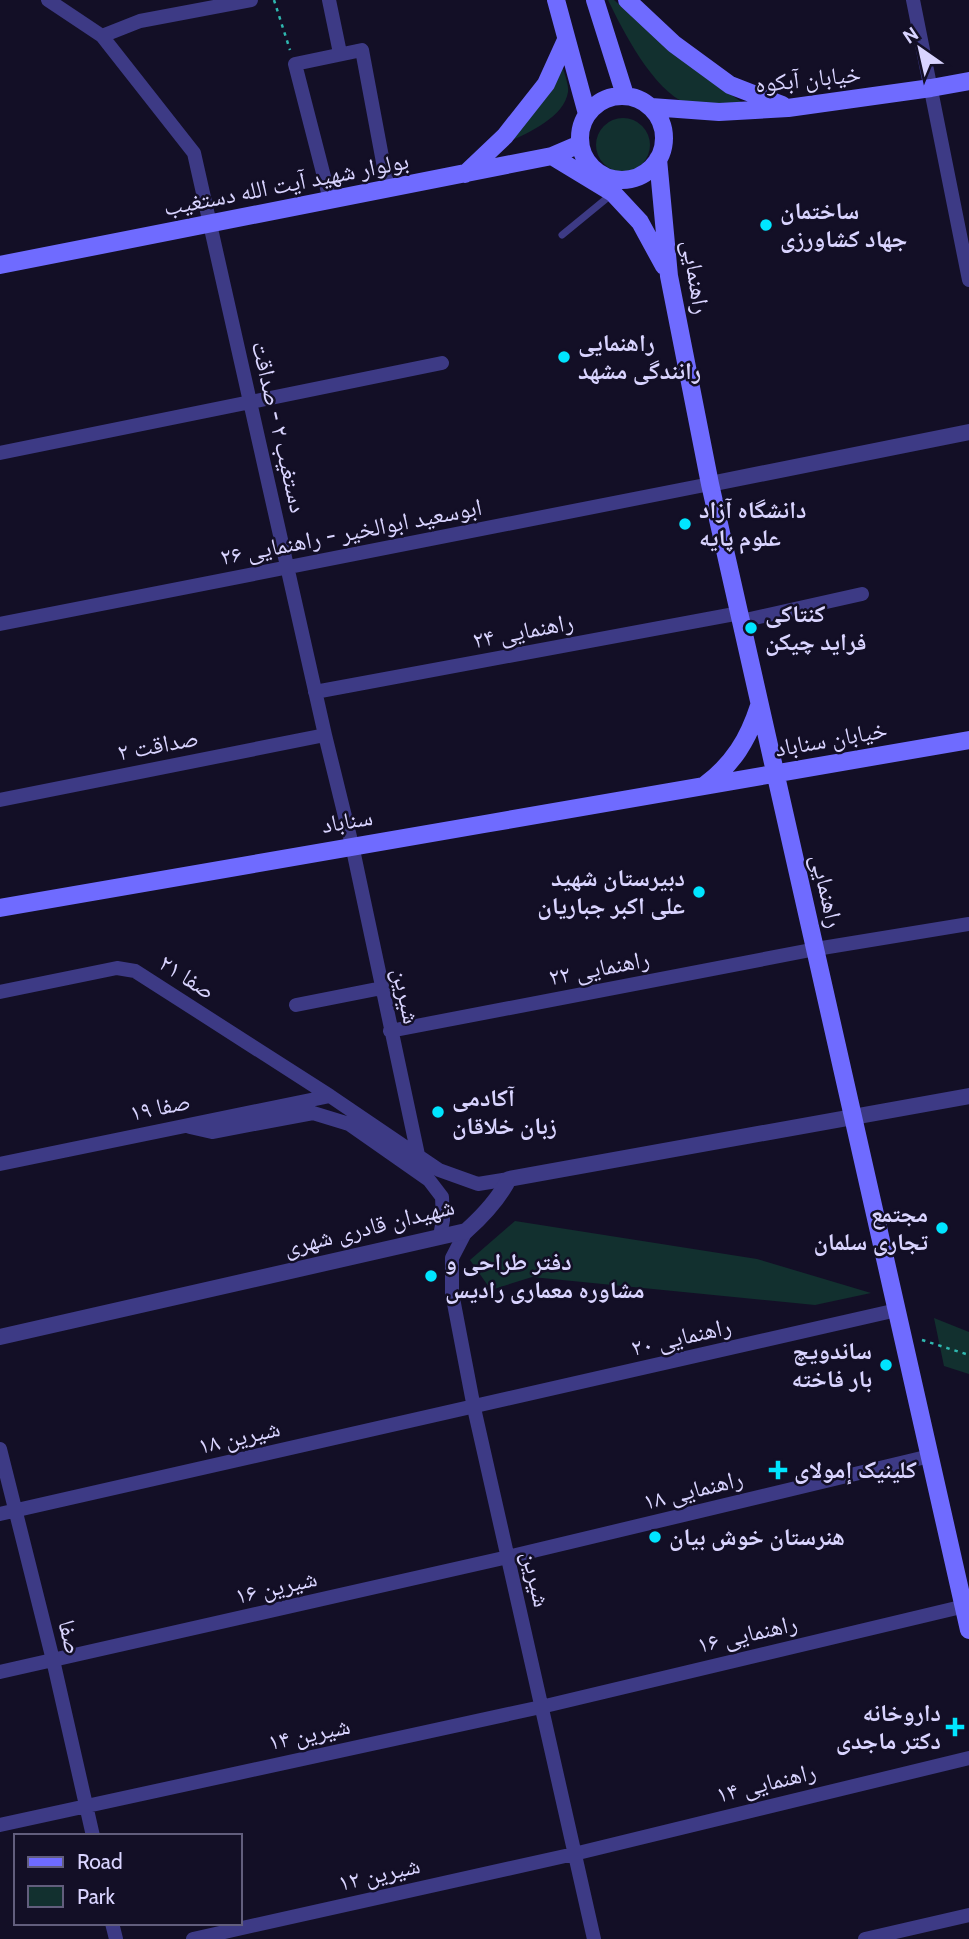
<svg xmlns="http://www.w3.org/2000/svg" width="969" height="1939" viewBox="0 0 969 1939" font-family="Cabin,'Noto Naskh Arabic',sans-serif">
<rect width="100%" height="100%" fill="#130f26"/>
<path fill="#12302f" d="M608,0H614L672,52L747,106C734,106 697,108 687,104C653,90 623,31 608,0Z
M562,65C564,73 569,84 568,92C564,118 526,134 506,143Z
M596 145a27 27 0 1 1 54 0a27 27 0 1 1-54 0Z
M515,1221L757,1259L871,1293L815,1305L532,1277L491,1290L470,1260Z
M934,1318L969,1332V1374L944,1366Z"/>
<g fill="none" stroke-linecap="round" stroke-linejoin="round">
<path stroke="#2fb8b0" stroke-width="2.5" stroke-dasharray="3.5 5" stroke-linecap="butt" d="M274,0L290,50
M922,1340L969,1355"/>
<path stroke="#3d3a85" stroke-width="7" d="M562,235L612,194"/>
<path stroke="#3d3a85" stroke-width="14" d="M48,0L102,36L194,153L325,735L352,845L418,1155
M329,0L340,53
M913,0L969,280
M102,36L140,21L251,0
M330,200L295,64L362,50L388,189
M0,453L442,363
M741,621L862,594
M0,624L710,484
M315,692L740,613
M0,800L325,735
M0,992L117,968L135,971L330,1096L439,1170L478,1184L509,1179
M296,1005L382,988
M390,1031L816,949L969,924
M190,1127L212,1132L313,1113L349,1124L429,1180L442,1197L443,1220L440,1236
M0,1164L330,1096
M466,1231L452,1258V1293L474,1408L594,1939
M0,1449L53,1660L93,1836
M0,1514L897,1310
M0,1672L508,1557L930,1456
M0,1825L541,1707L969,1605
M112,1923L116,1939
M193,1939L574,1854L969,1758
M865,1939L969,1915"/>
<path stroke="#3d3a85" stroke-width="16" d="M710,484L969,432
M0,1337L466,1231C484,1215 498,1200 509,1179L969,1096"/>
<path stroke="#6f6bff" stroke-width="18" d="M556,0L587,114
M595,0L625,95
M627,0L674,44L730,85L782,105
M580 138a42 42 0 1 1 84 0a42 42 0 1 1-84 0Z
M651,107L719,112L788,108L931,88L969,81
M552,156L613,193L640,222L664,266
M658,159L669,276L710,484L969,1630
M465,174L505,136L546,84L566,40
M0,265L552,156L580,144
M705,785C733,764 748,740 759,706
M0,908C323,850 646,798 969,740"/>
</g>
<g fill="#00e5ff" stroke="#130f26" stroke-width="2.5">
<circle cx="766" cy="225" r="7"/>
<circle cx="564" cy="357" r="7"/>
<circle cx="685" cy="524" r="7"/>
<circle cx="751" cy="628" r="7"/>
<circle cx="699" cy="892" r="7"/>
<circle cx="438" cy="1112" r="7"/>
<circle cx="942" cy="1228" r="7"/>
<circle cx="431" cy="1276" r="7"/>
<circle cx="886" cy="1365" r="7"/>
<path d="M774.5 1459.5h7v7h7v7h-7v7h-7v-7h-7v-7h7z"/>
<circle cx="655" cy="1537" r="7"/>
<path d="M951.5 1716.5h7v7h7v7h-7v7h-7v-7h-7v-7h7z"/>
</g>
<g text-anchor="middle" stroke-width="5" stroke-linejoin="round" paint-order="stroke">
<g font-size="24" fill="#d9d4ff" stroke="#130f26">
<text transform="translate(808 79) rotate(-6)" y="8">خیابان آبکوه</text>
<text transform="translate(286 184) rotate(-11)" y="8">بولوار شهید آیت الله دستغیب</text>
<text transform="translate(696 277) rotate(81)" y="8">راهنمایی</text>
<text transform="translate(279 427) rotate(77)" y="8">دستغیب ۲ - صداقت</text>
<text transform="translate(351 532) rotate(-11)" y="8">ابوسعید ابوالخیر - راهنمایی ۲۶</text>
<text transform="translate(523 631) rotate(-11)" y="8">راهنمایی ۲۴</text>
<text transform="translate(831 739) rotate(-10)" y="8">خیابان سناباد</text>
<text transform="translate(158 745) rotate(-11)" y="8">صداقت ۲</text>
<text transform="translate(347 821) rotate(-10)" y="8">سناباد</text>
<text transform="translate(827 891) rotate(77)" y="8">راهنمایی</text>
<text transform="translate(599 968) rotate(-11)" y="8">راهنمایی ۲۲</text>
<text transform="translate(187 977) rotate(33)" y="8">صفا ۲۱</text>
<text transform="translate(406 996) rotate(78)" y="8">شیرین</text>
<text transform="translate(160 1107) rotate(-12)" y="8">صفا ۱۹</text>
<text transform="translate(369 1227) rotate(-14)" y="8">شهیدان قادری شهری</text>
<text transform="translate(681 1337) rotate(-13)" y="8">راهنمایی ۲۰</text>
<text transform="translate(239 1437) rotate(-13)" y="8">شیرین ۱۸</text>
<text transform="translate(693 1490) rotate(-14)" y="8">راهنمایی ۱۸</text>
<text transform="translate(536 1579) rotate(77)" y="8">شیرین</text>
<text transform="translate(276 1587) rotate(-13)" y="8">شیرین ۱۶</text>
<text transform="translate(747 1634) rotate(-13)" y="8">راهنمایی ۱۶</text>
<text transform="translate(70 1637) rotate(76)" y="8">صفا</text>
<text transform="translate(309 1734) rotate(-12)" y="8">شیرین ۱۴</text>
<text transform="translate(766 1783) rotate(-14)" y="8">راهنمایی ۱۴</text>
<text transform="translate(379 1874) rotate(-13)" y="8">شیرین ۱۲</text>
</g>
<g font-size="24" font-weight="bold" fill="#d9d4ff" stroke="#130f26" text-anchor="start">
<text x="780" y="219">ساختمان<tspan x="780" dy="28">جهاد کشاورزی</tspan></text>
<text x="578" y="351">راهنمایی<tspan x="578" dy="28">رانندگی مشهد</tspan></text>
<text x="699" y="518">دانشگاه آزاد<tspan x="699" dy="28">علوم پایه</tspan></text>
<text x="765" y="622">کنتاکی<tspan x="765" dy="28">فراید چیکن</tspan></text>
<text x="685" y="886" text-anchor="end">دبیرستان شهید<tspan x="685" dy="28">علی اکبر جباریان</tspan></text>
<text x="452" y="1106">آکادمی<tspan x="452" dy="28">زبان خلاقان</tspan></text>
<text x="928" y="1222" text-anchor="end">مجتمع<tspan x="928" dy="28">تجاری سلمان</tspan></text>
<text x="445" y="1270">دفتر طراحی و<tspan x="445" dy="28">مشاوره معماری رادیس</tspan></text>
<text x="872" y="1359" text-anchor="end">ساندویچ<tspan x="872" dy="28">بار فاخته</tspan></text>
<text x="794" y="1478">کلینیک إمولای</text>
<text x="669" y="1545">هنرستان خوش بیان</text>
<text x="941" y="1721" text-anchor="end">داروخانه<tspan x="941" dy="28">دکتر ماجدی</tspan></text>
</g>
</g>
<rect x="14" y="1834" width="228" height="91" fill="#130f26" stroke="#625e7d" stroke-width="2"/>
<rect x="28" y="1857" width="35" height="10" fill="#6f6bff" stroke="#625e7d" stroke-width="2"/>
<text x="77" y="1869" font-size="21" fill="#d9d4ff">Road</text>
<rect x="28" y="1886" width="35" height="21" fill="#12302f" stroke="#625e7d" stroke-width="2"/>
<text x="77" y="1904" font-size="21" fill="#d9d4ff">Park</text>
<g transform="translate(920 49) rotate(326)" stroke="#130f26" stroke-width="5" paint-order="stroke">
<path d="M0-5L12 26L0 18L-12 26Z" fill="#d9d4ff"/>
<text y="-10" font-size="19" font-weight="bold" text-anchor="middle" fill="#d9d4ff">N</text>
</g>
</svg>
